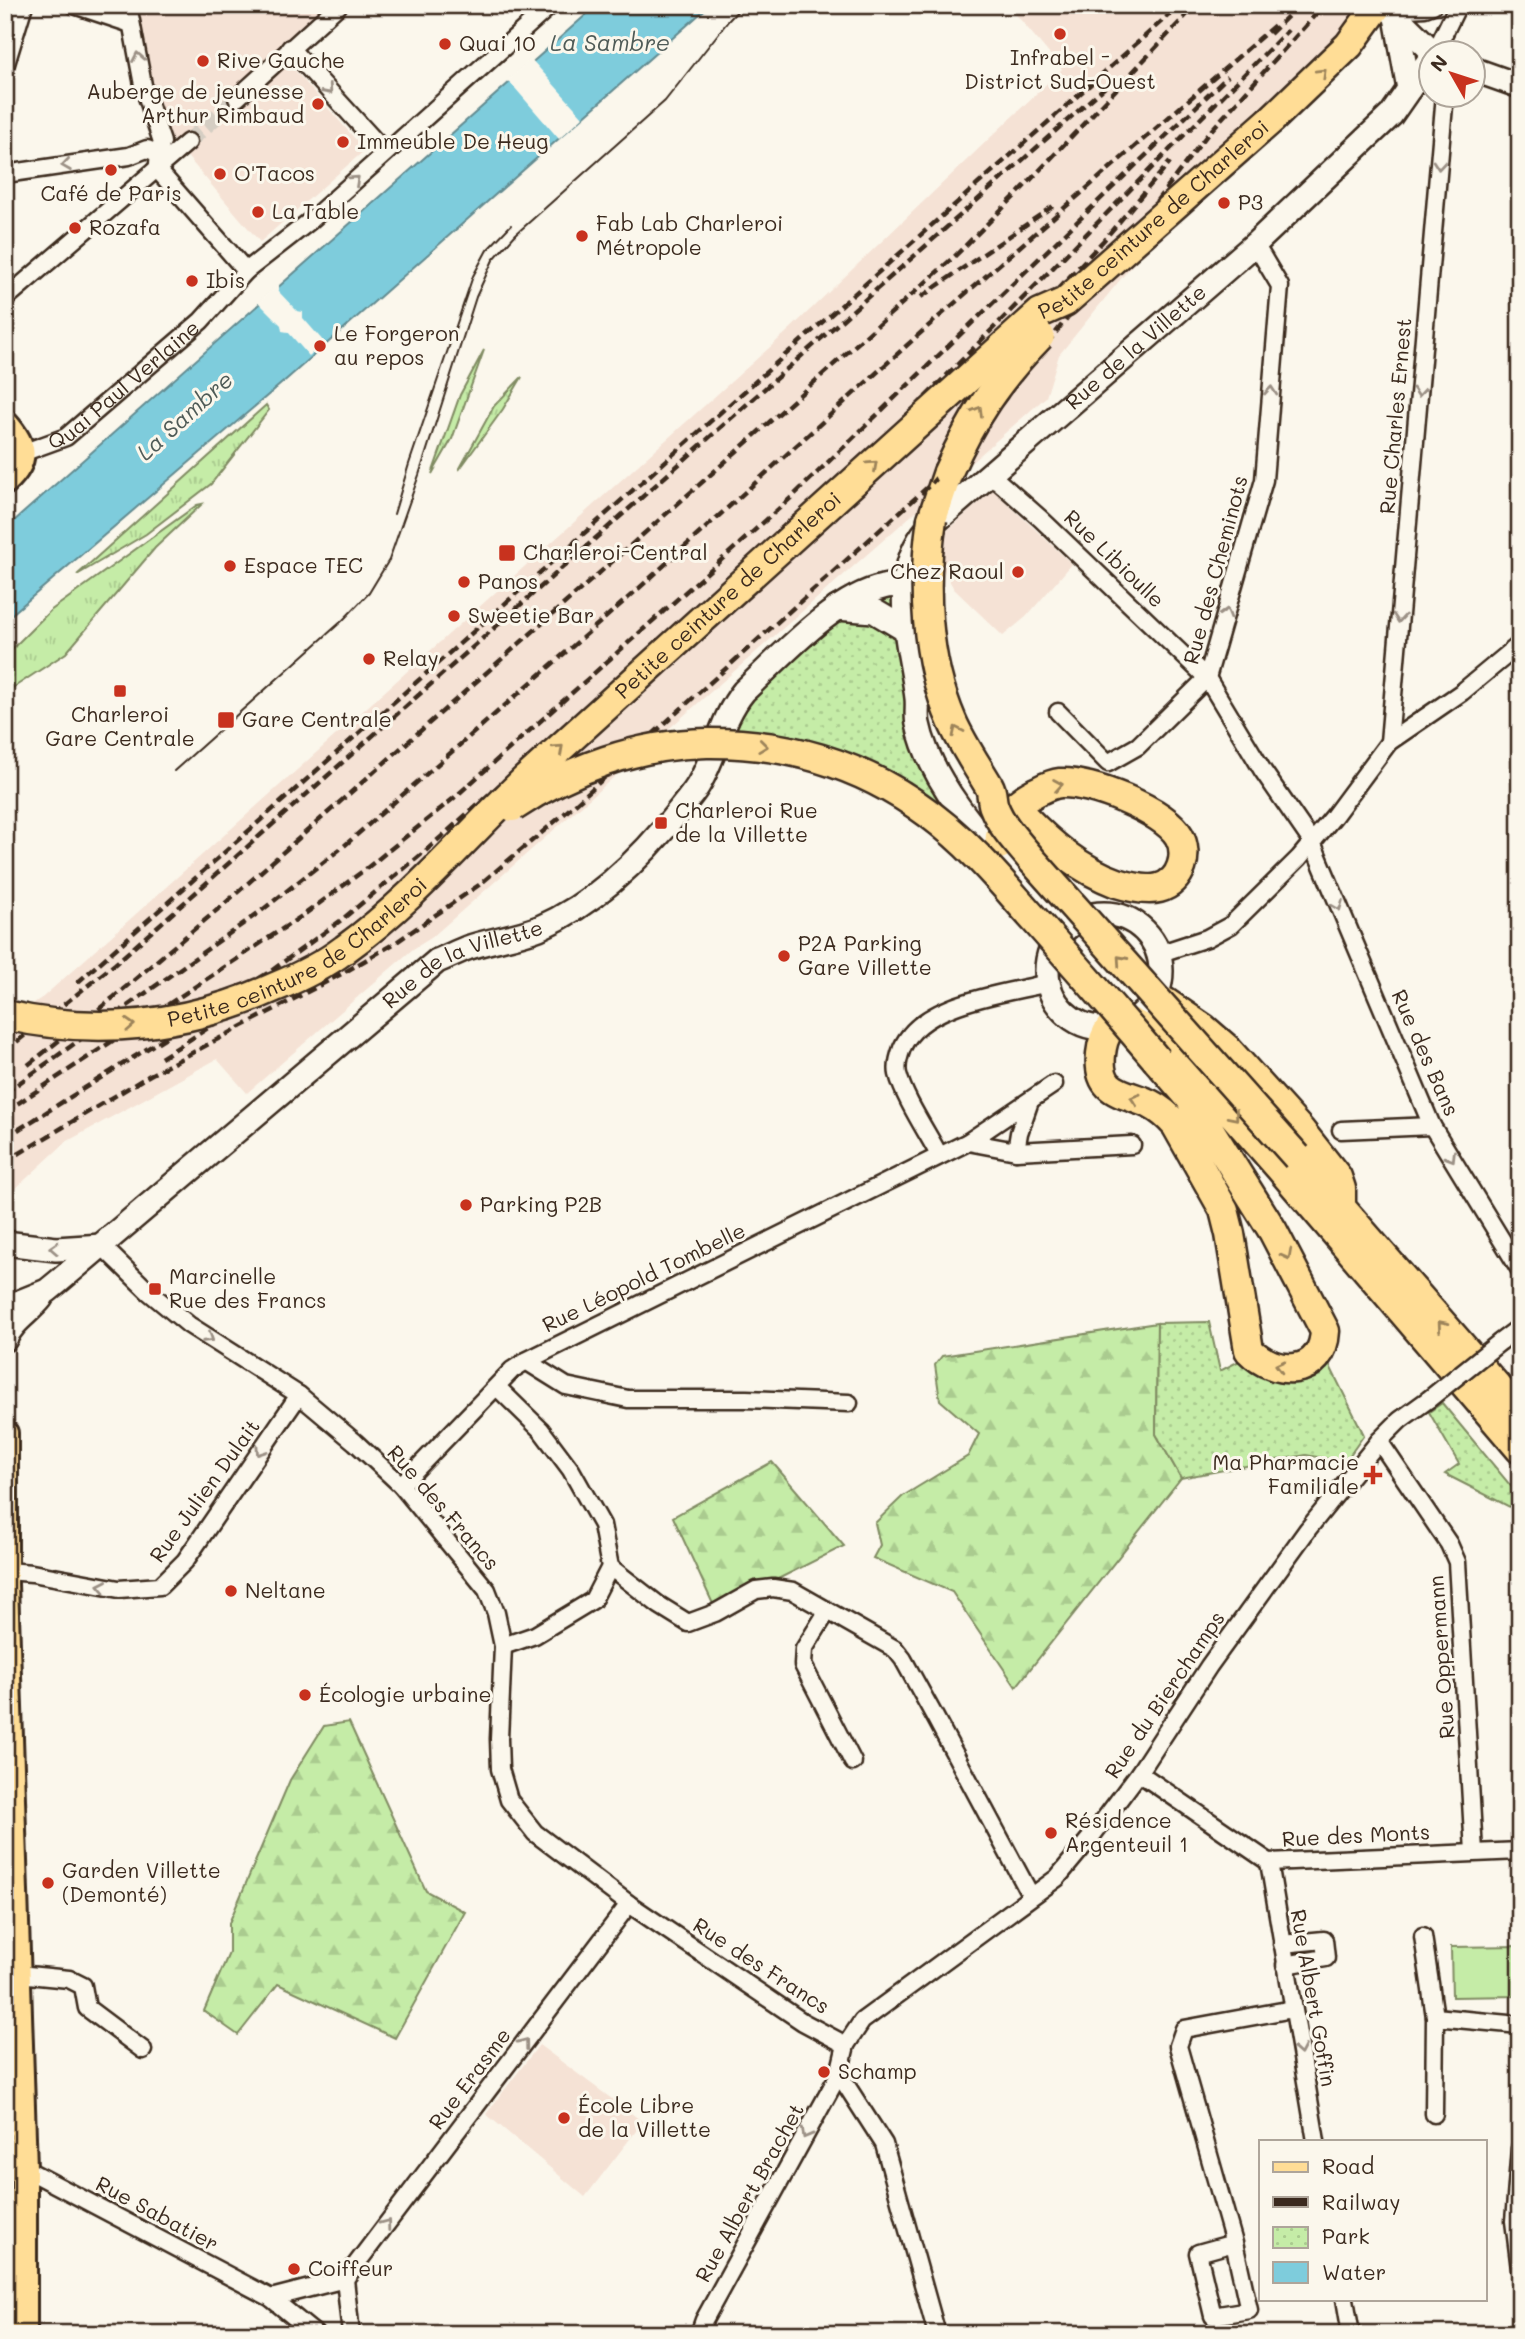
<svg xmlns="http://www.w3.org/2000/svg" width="1525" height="2339" viewBox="0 0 1525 2339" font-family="Mali,sans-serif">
<defs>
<pattern id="grass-tufts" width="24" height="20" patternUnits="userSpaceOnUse" patternTransform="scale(1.75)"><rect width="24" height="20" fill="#c5eca7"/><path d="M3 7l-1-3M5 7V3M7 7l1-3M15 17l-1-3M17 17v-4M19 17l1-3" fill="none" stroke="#aacb8f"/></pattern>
<pattern id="forest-firs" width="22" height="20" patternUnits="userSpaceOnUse" patternTransform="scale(1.75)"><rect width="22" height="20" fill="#c5eca7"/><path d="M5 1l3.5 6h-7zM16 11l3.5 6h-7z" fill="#aacb8f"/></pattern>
<pattern id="park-dots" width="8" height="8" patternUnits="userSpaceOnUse" patternTransform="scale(1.75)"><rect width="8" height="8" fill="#c5eca7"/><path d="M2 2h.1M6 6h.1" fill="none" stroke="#aacb8f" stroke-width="1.8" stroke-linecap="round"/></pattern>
</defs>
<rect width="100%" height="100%" fill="#fbf7ec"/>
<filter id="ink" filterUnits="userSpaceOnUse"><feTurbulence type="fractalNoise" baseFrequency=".0143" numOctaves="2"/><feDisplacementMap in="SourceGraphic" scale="14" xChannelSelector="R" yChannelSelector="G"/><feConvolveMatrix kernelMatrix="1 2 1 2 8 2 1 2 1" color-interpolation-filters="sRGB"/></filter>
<g filter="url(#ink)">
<path fill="#f5e2d5" d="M136,5H326L277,50L365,150L260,242L173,140L162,138Z
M1008,5H1372L1207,173L1059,355L1046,397L431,938L413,949L247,1093L217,1059L66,1142L14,1190L11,1189L5,1194V1022L43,997L788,331L1062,69Z
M993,490L1072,564L1026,617L1003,636L954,589L930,546Z
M539,2045L643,2122L585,2197L486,2114Z"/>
<path fill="url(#grass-tufts)" stroke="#808b62" stroke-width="2" d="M484,350L452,439L432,474L460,395Z
M522,377L503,409L459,470L494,406Z
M266,405L269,410L211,484L146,534L77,575Z
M202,504L155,548L66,653L5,693V656L50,611L197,505Z"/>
<path fill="url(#forest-firs)" stroke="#808b62" stroke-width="2" d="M1157,1323L1156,1434L1181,1478L1016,1687L952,1592L873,1558L880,1545L875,1523L903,1496L968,1456L979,1434L940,1400L935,1365L942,1356Z
M772,1462L844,1546L756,1590L713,1604L673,1517Z
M349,1722L426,1891L465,1912L395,2038L278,1984L238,2035L204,2011L229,1953V1923L290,1780L324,1726Z"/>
<path fill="url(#park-dots)" stroke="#808b62" stroke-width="2" d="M898,594L947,803L935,805L810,744L758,732L730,730L747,697L834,620L884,597Z
M1209,1322L1220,1371L1245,1358H1326L1364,1435L1345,1462L1306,1455L1181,1478L1156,1434L1157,1323Z
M1442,1403L1520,1497V1518L1510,1507L1445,1474L1459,1464L1429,1412Z"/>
<path fill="#c5eca7" stroke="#808b62" stroke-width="2" d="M1520,1946V1996L1452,1997L1451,1947Z"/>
<path fill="#7eccdc" stroke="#638b90" stroke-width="2" d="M597,5H710L288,378L5,620V529Z"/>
<path fill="#fbf7ec" d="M531,59L583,117L559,139L508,80Z
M278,284L279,292L297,311L303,312V318L324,342L309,356L288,332L282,331L281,325L258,302Z"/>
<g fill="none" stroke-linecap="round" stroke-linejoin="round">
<path stroke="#d5cec3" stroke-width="16" stroke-dasharray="16 8" stroke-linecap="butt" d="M188,142L237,98"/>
<defs>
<g id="street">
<path d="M74,5L131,24"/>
<path d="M128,5L143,85L162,142C156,154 160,159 157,169"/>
<path d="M1390,10L1425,8L1433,5"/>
<path d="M290,48L385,152"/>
<path d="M1435,52L1458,5"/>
<path d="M5,67L24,5"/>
<path d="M237,98L339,5"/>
<path d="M157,169L246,271"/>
<path d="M5,174L129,156L147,149L157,153"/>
<path d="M5,299L188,142"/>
<path id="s1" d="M22,453L66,437L201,321L246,271L310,221L551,5"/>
<path d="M989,473L1041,519L1207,678L1263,771L1312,842L1432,1126L1520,1270"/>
<path d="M1058,712L1108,763L1138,746L1207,678L1264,480L1280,286L1255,244"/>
<path d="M1389,742L1445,94"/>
<path d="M1158,954L1207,938L1231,925L1299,858L1334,816L1389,742L1462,692L1520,644"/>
<path d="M1341,1130L1432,1126"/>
<path d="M968,1142L1016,1151L1132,1145"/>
<path d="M1016,1151L1019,1133L1030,1101"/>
<path d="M939,1155C927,1132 904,1098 898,1074C896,1065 899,1056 902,1048C922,1002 1004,994 1048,983"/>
<path d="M102,1246L149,1292L189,1325L299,1395L355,1442L401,1485L487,1590L496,1613L503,1646L499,1739L500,1769L509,1800L535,1833L629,1904L803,2022L846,2045"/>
<path d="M1500,1342L1520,1327"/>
<path d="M526,1361L566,1386L628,1399H746L849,1403"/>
<path d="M497,1387L541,1430L571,1470L602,1525L610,1567L593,1600L535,1635L503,1646"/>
<path d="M1379,1441L1449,1544L1457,1562L1474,1852"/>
<path d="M401,1485L512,1370L526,1361L968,1142L1054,1084"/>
<path d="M610,1567L659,1605L688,1623L715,1613L756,1590L773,1588L793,1591L895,1649L903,1659L935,1717L1031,1896"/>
<path d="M7,1571L32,1573L119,1589L160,1586L185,1561L299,1395"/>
<path d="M827,1612L804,1649L803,1665L853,1762"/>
<path d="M1139,1773L1269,1862L1520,1851"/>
<path d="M1269,1862L1316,2141"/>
<path d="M1423,1936L1435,2017"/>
<path d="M1282,1944L1324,1940L1326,1958L1285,1965"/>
<path d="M18,1974L69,1979L83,1986L87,2008L143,2050"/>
<path d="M839,2074L884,2144L937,2334"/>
<path d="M1434,2114L1435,2017L1520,2025"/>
<path d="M1520,2148L1514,2221L1520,2269"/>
<path d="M24,2168L271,2298L315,2334"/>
<path d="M1234,2243L1198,2253L1213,2316L1249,2310L1234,2243L1178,2046L1184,2029L1293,2009"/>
<path d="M5,2278L24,2270"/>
<path d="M345,2279L629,1904"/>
<path d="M271,2298L345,2279L351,2334"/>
<path d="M1345,2299L1351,2334"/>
<path d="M699,2334L704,2320L839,2074L846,2045L862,2021L1057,1878L1091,1837L1139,1773L1209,1666L1308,1529L1379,1441L1400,1420L1429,1399"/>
</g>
<g id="secondary">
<path d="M1392,12L1433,52"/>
<path d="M1396,17L1409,89"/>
<path d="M1472,69L1520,86"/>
<path d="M837,608L874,611L906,630"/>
<circle cx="1104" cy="971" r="57"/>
<path id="s2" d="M1056,940L1055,928L1047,913C1005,863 931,790 918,724C916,716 918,706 917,698C915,682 912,666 909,650C902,608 899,562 928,528L1255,244L1391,115L1430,59"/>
<path d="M5,1243L56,1249L102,1246"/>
<path id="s3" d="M5,1308L47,1291L58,1282L437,961C447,957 457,952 467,948C490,940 516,937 539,928C596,903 643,857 681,808C687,800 695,792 700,782C717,752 721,719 744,691C781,657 833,598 883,587C890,585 898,585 905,585"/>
<path d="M5,1339C13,1321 29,1313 41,1298"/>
</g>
<path id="primary" d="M5,423C25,445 29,460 5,482
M5,1433V1582
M5,1584L24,2168V2334"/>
<path id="highway" d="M1272,119L1349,45L1378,5
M932,519L948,472
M999,845C1000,818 1013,804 1036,792C1044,788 1051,784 1060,783C1089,781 1164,810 1179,836C1189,854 1182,882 1159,888C1147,891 1130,887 1117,883C1079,869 1051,845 1023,816
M1165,1002L1203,1028L1226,1048L1300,1130L1337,1177L1341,1189V1204
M1130,1022L1163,1039L1179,1053L1280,1168L1520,1449
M1110,1028C1104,1036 1102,1044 1101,1054C1097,1094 1123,1092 1150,1104C1160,1109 1169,1117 1176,1125L1224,1210L1230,1234L1249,1350C1275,1377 1323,1377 1325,1331L1273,1231L1191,1100
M1157,1060L1204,1114
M1297,1157L1520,1413"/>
</defs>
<use href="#street" stroke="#3b2a1e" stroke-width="21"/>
<use href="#secondary" stroke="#3b2a1e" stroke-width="28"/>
<use href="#primary" stroke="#3b2a1e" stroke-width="30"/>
<use href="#highway" stroke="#3b2a1e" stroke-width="33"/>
<use href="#street" stroke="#fbf7ec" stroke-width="16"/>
<use href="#secondary" stroke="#fbf7ec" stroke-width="23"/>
<use href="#primary" stroke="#ffdd96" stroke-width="24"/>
<use href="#highway" stroke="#ffdd96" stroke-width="28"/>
<path stroke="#3b2a1e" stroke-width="2" d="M394,514L409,464L473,276L487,250L511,225
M174,771L342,621L369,593L389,560L419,475L476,297L493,260L516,234L665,101L729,20L743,5"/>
<path stroke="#3b2a1e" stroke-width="4.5" stroke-dasharray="10 5" stroke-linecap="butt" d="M1270,34L1299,5
M921,297L1056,204
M77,983L1180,5
M5,1051L115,964L1105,87
M161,1058L369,925L452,855L700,636L827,523L930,425L1103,241L1170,162
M28,1065L114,997L230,899L708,477L955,256L1019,192L1196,5
M5,1093L261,911L344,846L637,590L926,328L1276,24
M5,1112L305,914L367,868L454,798L793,496L1228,76
M5,1138L271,971L340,921L422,854L860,463L1288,30
M5,1162L150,1075L345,972L395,943L479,885L564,814L931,484L1005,399L1207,135L1324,5"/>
<defs>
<path id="street-bridge" d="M1429,1399L1500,1342"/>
<g id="highway-bridge">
<path d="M948,472C973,416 997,380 1040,336"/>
<path d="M932,519C922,584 925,659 952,721C962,744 976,764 989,786C993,793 991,800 994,807C1001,826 1019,844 1032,860L1297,1157"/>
<path d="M513,807C570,768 639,744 707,743C814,742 904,781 978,857C998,877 1016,899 1035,920C1076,966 1117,1013 1157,1060"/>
<path id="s4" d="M5,1015C97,1036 189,1026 275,987C300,977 324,965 345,949C413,900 467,835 527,778L1040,313L1065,302L1272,119"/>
</g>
</defs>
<use href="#street-bridge" stroke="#3b2a1e" stroke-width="21" stroke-linecap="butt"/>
<use href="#highway-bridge" stroke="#3b2a1e" stroke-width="33" stroke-linecap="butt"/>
<use href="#street-bridge" stroke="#fbf7ec" stroke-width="16"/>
<use href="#highway-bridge" stroke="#ffdd96" stroke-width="28"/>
</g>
<defs><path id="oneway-chevron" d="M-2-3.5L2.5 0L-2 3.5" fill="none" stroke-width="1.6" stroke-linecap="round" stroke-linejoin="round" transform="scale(1.75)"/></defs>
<g stroke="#9b9085">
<use href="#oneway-chevron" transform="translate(138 57) rotate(-101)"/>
<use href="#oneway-chevron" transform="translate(328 90) rotate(48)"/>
<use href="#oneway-chevron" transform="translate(66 165) rotate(172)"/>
<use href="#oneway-chevron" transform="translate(1439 165) rotate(95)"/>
<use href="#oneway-chevron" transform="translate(355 180) rotate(-42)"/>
<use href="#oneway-chevron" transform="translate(1271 391) rotate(-85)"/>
<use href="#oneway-chevron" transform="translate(1419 392) rotate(95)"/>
<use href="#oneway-chevron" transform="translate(1226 613) rotate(-74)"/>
<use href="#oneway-chevron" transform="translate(1399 618) rotate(95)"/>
<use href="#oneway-chevron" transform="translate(1338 906) rotate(68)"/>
<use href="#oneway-chevron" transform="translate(1451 1157) rotate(59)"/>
<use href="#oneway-chevron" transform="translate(54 1248) rotate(-177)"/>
<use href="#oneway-chevron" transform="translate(209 1338) rotate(33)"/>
<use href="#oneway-chevron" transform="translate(260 1451) rotate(124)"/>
<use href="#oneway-chevron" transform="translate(102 1586) rotate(-169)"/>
<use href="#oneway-chevron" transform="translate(524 2043) rotate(-53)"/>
<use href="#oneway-chevron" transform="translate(1300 2050) rotate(80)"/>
<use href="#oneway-chevron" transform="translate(806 2134) rotate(119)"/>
<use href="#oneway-chevron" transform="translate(386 2224) rotate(-53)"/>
</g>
<g stroke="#9d845a">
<use href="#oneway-chevron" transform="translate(1322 73) rotate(-44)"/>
<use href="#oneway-chevron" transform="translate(978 411) rotate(-59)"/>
<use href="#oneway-chevron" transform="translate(873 465) rotate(-42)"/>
<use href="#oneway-chevron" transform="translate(957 731) rotate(-116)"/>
<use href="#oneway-chevron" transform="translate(763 746) rotate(7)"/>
<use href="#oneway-chevron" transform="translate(559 749) rotate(-42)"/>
<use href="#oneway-chevron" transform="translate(1058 785) rotate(-9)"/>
<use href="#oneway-chevron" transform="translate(1121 960) rotate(-132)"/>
<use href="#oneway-chevron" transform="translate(130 1025) rotate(-3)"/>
<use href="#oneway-chevron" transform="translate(1135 1099) rotate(-163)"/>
<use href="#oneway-chevron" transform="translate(1234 1116) rotate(49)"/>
<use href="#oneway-chevron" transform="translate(1287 1255) rotate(62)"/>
<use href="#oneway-chevron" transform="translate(1442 1325) rotate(-131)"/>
<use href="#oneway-chevron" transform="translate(1280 1366) rotate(-166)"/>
</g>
</g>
<g fill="#c8321e" stroke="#fbf7ec" stroke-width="2.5">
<circle cx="1060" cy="34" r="7"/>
<circle cx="445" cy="44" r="7"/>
<circle cx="203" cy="61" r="7"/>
<circle cx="318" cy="104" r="7"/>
<circle cx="343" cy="142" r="7"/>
<circle cx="111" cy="170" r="7"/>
<circle cx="220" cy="174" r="7"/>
<circle cx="1224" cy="203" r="7"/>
<circle cx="258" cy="212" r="7"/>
<circle cx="75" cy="228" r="7"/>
<circle cx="582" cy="236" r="7"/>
<circle cx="192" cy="281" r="7"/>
<circle cx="320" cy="346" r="7"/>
<rect x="498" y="544" width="18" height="18" rx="3.5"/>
<circle cx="230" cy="566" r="7"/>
<circle cx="1018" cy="572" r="7"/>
<circle cx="464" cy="582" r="7"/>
<circle cx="454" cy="616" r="7"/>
<circle cx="369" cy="659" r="7"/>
<rect x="113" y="684" width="14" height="14" rx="3.5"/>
<rect x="217" y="711" width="18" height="18" rx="3.5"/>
<rect x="654" y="816" width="14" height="14" rx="3.5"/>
<circle cx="784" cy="956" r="7"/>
<circle cx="466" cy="1205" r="7"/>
<rect x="148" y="1282" width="14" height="14" rx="3.5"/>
<path d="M1369.5 1464.5h7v7h7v7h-7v7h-7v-7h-7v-7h7z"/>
<circle cx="231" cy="1591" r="7"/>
<circle cx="305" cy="1695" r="7"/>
<circle cx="1051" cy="1833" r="7"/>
<circle cx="48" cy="1883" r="7"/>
<circle cx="824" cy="2072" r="7"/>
<circle cx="564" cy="2118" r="7"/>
<circle cx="294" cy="2269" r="7"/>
</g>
<g text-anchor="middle" stroke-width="6" stroke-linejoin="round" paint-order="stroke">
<g font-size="21" fill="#3b2a1e" stroke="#fbf7ec" text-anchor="start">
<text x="459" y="51">Quai 10</text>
<text x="1060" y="65" text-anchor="middle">Infrabel -<tspan x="1060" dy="24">District Sud-Ouest</tspan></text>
<text x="217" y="68">Rive Gauche</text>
<text x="304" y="99" text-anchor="end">Auberge de jeunesse<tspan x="304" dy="24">Arthur Rimbaud</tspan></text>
<text x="357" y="149">Immeuble De Heug</text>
<text x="234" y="181">O'Tacos</text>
<text x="111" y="201" text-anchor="middle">Café de Paris</text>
<text x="1238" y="210">P3</text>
<text x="272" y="219">La Table</text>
<text x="596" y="231">Fab Lab Charleroi<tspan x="596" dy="24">Métropole</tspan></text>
<text x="89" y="235">Rozafa</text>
<text x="206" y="288">Ibis</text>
<text x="334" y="341">Le Forgeron<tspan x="334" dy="24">au repos</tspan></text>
<text x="523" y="560">Charleroi-Central</text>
<text x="244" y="573">Espace TEC</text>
<text x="1004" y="579" text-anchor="end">Chez Raoul</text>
<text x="478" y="589">Panos</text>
<text x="468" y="623">Sweetie Bar</text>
<text x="383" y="666">Relay</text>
<text x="120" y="722" text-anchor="middle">Charleroi<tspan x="120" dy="24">Gare Centrale</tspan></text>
<text x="242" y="727">Gare Centrale</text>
<text x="675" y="818">Charleroi Rue<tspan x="675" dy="24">de la Villette</tspan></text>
<text x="798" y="951">P2A Parking<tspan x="798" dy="24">Gare Villette</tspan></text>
<text x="480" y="1212">Parking P2B</text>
<text x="169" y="1284">Marcinelle<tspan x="169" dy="24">Rue des Francs</tspan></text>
<text x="1359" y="1470" text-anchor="end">Ma Pharmacie<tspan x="1359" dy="24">Familiale</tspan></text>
<text x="245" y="1598">Neltane</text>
<text x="319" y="1702">Écologie urbaine</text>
<text x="1065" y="1828">Résidence<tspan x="1065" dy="24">Argenteuil 1</tspan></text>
<text x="62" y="1878">Garden Villette<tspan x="62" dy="24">(Demonté)</tspan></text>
<text x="838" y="2079">Schamp</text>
<text x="578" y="2113">École Libre<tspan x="578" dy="24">de la Villette</tspan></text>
<text x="308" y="2276">Coiffeur</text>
</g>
<g font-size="21" fill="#3b2a1e" stroke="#fbf7ec">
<text dy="7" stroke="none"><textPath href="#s4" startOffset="1446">Petite ceinture de Charleroi</textPath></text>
<text dy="7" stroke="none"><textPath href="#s2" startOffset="738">Rue de la Villette</textPath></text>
<text dy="7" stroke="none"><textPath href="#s1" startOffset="124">Quai Paul Verlaine</textPath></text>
<text transform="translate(1396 416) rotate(-85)" y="7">Rue Charles Ernest</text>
<text transform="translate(1114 559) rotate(44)" y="7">Rue Libioulle</text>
<text transform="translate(1216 570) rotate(-75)" y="7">Rue des Cheminots</text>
<text dy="7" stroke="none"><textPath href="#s4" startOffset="878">Petite ceinture de Charleroi</textPath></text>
<text dy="7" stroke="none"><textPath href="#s4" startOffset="312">Petite ceinture de Charleroi</textPath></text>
<text dy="7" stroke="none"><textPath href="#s3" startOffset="578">Rue de la Villette</textPath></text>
<text transform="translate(1425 1053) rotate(66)" y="7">Rue des Bans</text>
<text transform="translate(644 1278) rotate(-26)" y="7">Rue Léopold Tombelle</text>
<text transform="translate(205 1491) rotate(-54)" y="7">Rue Julien Dulait</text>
<text transform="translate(443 1508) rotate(49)" y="7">Rue des Francs</text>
<text transform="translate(1442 1657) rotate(-94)" y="7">Rue Oppermann</text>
<text transform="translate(1165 1695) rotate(-56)" y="7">Rue du Bierchamps</text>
<text transform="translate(1356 1836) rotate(-3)" y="7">Rue des Monts</text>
<text transform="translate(761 1966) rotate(33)" y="7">Rue des Francs</text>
<text transform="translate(1313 1998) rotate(80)" y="7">Rue Albert Goffin</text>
<text transform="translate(470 2079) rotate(-53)" y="7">Rue Erasme</text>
<text transform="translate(750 2193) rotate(-61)" y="7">Rue Albert Brachet</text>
<text transform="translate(157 2214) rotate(28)" y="7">Rue Sabatier</text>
</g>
<g font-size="23" font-style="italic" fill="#4f5b57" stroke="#fbf7ec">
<text x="610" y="51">La Sambre</text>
<text transform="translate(185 416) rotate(-42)" y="8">La Sambre</text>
</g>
</g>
<rect width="1525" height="2339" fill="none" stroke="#fbf7ec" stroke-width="28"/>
<rect x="14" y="14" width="1497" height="2311" fill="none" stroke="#3b2a1e" stroke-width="2.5" filter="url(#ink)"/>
<rect x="1259" y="2140" width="228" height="161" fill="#fbf7ec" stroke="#aea59a" stroke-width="2"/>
<rect x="1273" y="2162" width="35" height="10" fill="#ffdd96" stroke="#aea59a" stroke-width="2"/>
<text x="1322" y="2174" font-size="21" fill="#3b2a1e">Road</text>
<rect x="1273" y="2197" width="35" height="10" fill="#3b2a1e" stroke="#aea59a" stroke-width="2"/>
<text x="1322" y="2210" font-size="21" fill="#3b2a1e">Railway</text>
<rect x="1273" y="2227" width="35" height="21" fill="url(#park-dots)" stroke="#aea59a" stroke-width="2"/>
<text x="1322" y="2244" font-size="21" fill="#3b2a1e">Park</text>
<rect x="1273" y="2262" width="35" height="21" fill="#7eccdc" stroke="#aea59a" stroke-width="2"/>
<text x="1322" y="2280" font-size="21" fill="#3b2a1e">Water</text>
<g transform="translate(1452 74) rotate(309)"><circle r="33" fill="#fbf7ec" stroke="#aea59a" stroke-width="2"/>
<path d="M0-5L12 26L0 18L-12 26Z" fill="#c8321e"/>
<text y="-10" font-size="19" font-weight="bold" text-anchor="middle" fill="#3b2a1e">N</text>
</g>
</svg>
